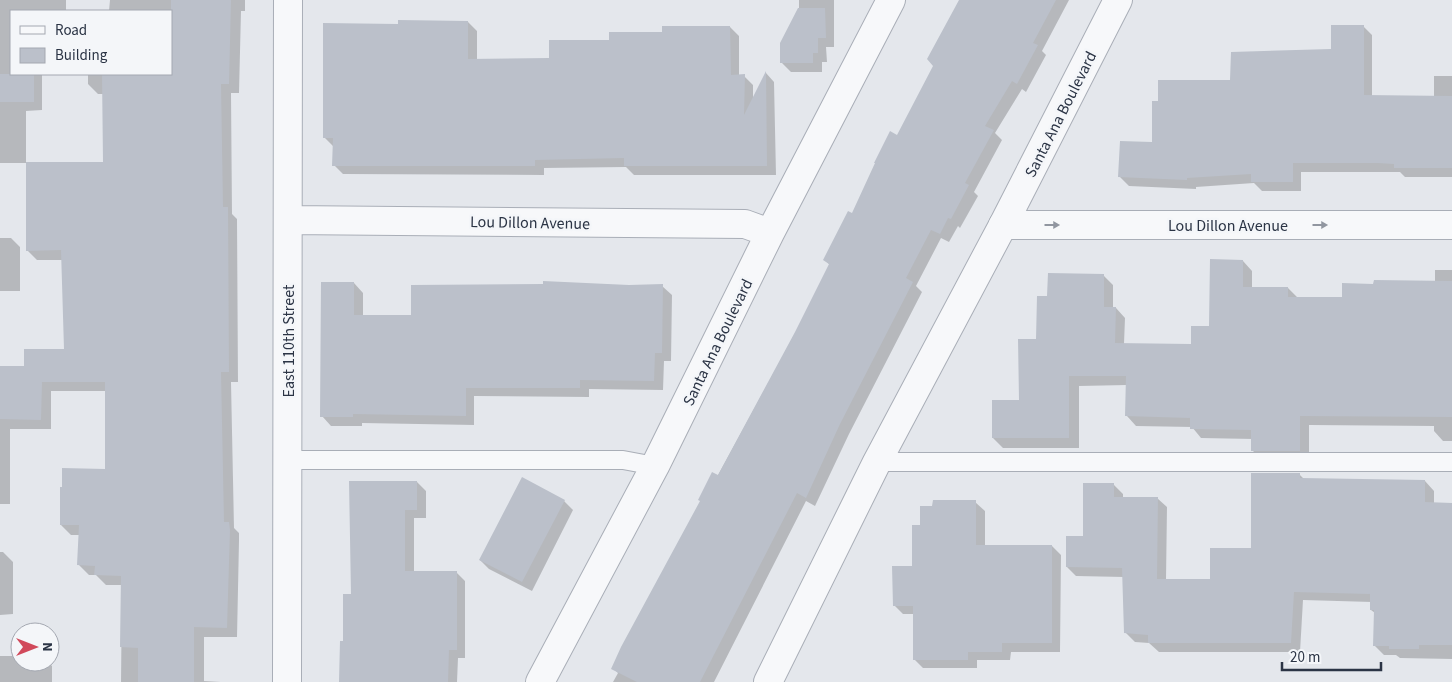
<svg xmlns="http://www.w3.org/2000/svg" width="1452" height="682" viewBox="0 0 1452 682" font-family="'Source Sans 3',sans-serif">
<rect width="100%" height="100%" fill="#e4e7ec"/>
<path fill="#0003" d="M0,0H66V11H11V74H42V110L26,111V163H0Z
M110,0H245V11H241L239,93H231L232,214L237,219L238,382H231L234,528L239,533V541L237,637H204V681L221,682H121L122,585H106L96,575H89L79,565V535H71L61,525L107,470V391H51V429H10V504H0V367L26,368L65,350L63,260H37L27,250L105,163L104,94H98L88,84V74H171V11H109Z
M799,0H834V47H826L827,62H822V72H791L782,63L799,9Z
M962,0H1069L1042,51L1046,55L1026,92L1022,89L995,133L1002,140L974,192L978,196L960,228L958,226L949,242L941,238L916,286L922,292L849,434L815,506L806,501L714,682H613L618,673L613,668L796,332L830,265L825,260L898,137L935,66Z
M468,22L477,31V60H551L610,41L730,27L739,36V76H744L753,85V99L766,73L774,82L776,175H634L626,167L544,168V175L343,174L334,165L333,146L324,137L400,25Z
M1363,26L1372,35V96L1434,97V76H1452V177H1405L1400,172H1301V191H1262L1254,183L1196,187V189L1129,186L1120,177L1154,144L1159,102L1332,50Z
M0,238H11L20,247V291H0Z
M1243,261L1252,271V288H1288L1298,298H1343L1375,285L1435,282V270H1452V441H1443L1434,431V426L1309,425V460H1262L1253,451V439L1201,438L1192,427L1136,426L1127,416V385L1079,386V448H1003L993,438L1020,402L1049,298L1104,276L1113,285V308H1116L1125,318L1124,344L1192,345L1210,327Z
M354,283L363,293V316H412L629,287L662,286L672,295L671,361H664L663,390L589,389V397L474,396V425L362,423V426H331L322,416Z
M1299,474L1305,480L1425,481L1434,491V504L1452,505V659L1400,658L1396,655H1384L1374,645L1375,613L1371,610L1372,602L1303,600L1300,652H1159L1149,643L1135,642L1125,632L1124,577L1076,576L1067,567L1114,485L1123,494V498H1157L1167,507L1166,580H1211L1253,550Z
M417,482L426,491V518H414V572H456L465,581V658H458L457,682H340L352,596Z
M564,501L573,510L532,591L489,569L480,560Z
M975,502L985,511V546H1052L1061,555L1060,652H1011L1010,660H977V668H923L914,659V614H903L894,605L913,567L921,526Z
M0,552H3L13,562V614L0,615Z
M0,656H20V662H48L52,666V682H0Z"/>
<path fill="#bbc0ca" d="M171,0H231L229,84H221L223,207H228L229,372H221L224,522H229L230,530L227,628L194,627V682H138V648L120,647L121,576L94,575L95,566L77,565L79,525H60V487H62V468L105,469V382H42L41,420L0,419V366H24V349H64L61,250L26,251V162H103L102,74H171Z
M959,0H1056L1033,43L1038,45L1017,84L1012,81L985,126L994,130L965,183L969,185L951,219L948,218L940,234L931,230L906,278L913,282L840,424L806,498L797,493L700,682H637L611,669L621,647L700,501L698,500L712,472L718,475L795,332L829,264L823,260L848,211L852,213L875,163H874L890,131L897,135L933,66L927,59Z
M798,8H825L826,38H818V53H813V63H780V43Z
M398,20L468,21V59L549,58V40H609V32H662V26H730L731,75L745,74L744,115L766,71L767,166H624V158L535,160V166H332L333,138H323V23L398,24Z
M1331,25H1364V95L1452,96V168H1394V164L1378,163H1293V182H1251V174L1187,178V180L1118,177L1120,141L1152,142V101H1158V80H1230L1231,52L1331,49Z
M0,74H34V102H0Z
M1210,259L1243,260V287H1288V297H1342V283L1373,284L1374,280L1452,281V417L1300,416V451H1251V430L1190,429V418L1125,416L1126,376H1069V438H992V400H1019L1018,339H1036L1037,296H1047L1048,273L1104,274V307H1116L1115,343L1191,344V326H1209Z
M543,281L629,285L663,284L662,353H655L654,381L580,380V388H466V416L353,414V417H320L321,282H354V315H411V285L543,284Z
M1251,473H1300V478L1425,480V502L1452,503V645H1419V649H1389V646H1373L1374,610H1370V594L1294,592L1291,643H1148V635L1124,633L1122,568L1066,567V536H1083V483H1114V497H1158L1157,579H1210V548H1251Z
M522,477L565,500L522,582L479,560Z
M349,481H417V510H405V571H457V650H449L448,682H339L340,641H343V594H351Z
M933,500H976V545H1052V643H1002V652H968V660H913V606H893L892,566H912V525H920V506H932Z"/>
<g fill="none" stroke-linecap="round" stroke-linejoin="round">
<defs>
<path id="service" d="M288,460H623L655,466
M877,462H1452"/>
<path id="minor" d="M288,220L745,224L770,233
M1003,225H1452
M287,682L288,0
M540,682L655,466L770,233L891,0"/>
<path id="tertiary" d="M768,682L877,462L1003,225L1118,0"/>
</defs>
<use href="#service" stroke="#a9aeb7" stroke-width="20"/>
<use href="#minor" stroke="#a9aeb7" stroke-width="30"/>
<use href="#tertiary" stroke="#a9aeb7" stroke-width="30"/>
<use href="#service" stroke="#f7f8fa" stroke-width="18"/>
<use href="#minor" stroke="#f7f8fa" stroke-width="28"/>
<use href="#tertiary" stroke="#f7f8fa" stroke-width="28"/>
</g>
<defs><path id="oneway-solid" d="M-6-.8H1V-3.2L6.5 0L1 3.2V.8H-6Z" transform="scale(1.25)"/></defs>
<g fill="#9196a0">
<use href="#oneway-solid" transform="translate(1052 225)"/>
<use href="#oneway-solid" transform="translate(1320 225)"/>
</g>
<g text-anchor="middle" stroke-width="5" stroke-linejoin="round" paint-order="stroke">
<g font-size="16" fill="#2b3445" stroke="#f4f6f9">
<text transform="translate(1060 114) rotate(-63)" y="6">Santa Ana Boulevard</text>
<text transform="translate(530 222) rotate(1)" y="6">Lou Dillon Avenue</text>
<text x="1228" y="231">Lou Dillon Avenue</text>
<text transform="translate(288 341) rotate(-90)" y="6">East 110th Street</text>
<text transform="translate(717 342) rotate(-64)" y="6">Santa Ana Boulevard</text>
</g>
</g>
<rect x="10" y="10" width="162" height="65" fill="#f4f6f9" stroke="#a4a8b1"/>
<rect x="20" y="26" width="25" height="8" fill="#f7f8fa" stroke="#a4a8b1"/>
<text x="55" y="35" font-size="15" fill="#2b3445">Road</text>
<rect x="20" y="48" width="25" height="15" fill="#bbc0ca" stroke="#a4a8b1"/>
<text x="55" y="60" font-size="15" fill="#2b3445">Building</text>
<g transform="translate(35 647) rotate(90)"><circle r="24" fill="#f4f6f9" stroke="#a4a8b1"/>
<path d="M0-4L9 19L0 12L-9 19Z" fill="#d1495b"/>
<text y="-8" font-size="14" font-weight="bold" text-anchor="middle" fill="#2b3445">N</text>
</g>
<path d="M1282 662v8h99v-8" fill="none" stroke="#2b3445" stroke-width="2.5"/>
<text x="1290" y="662" font-size="15" fill="#2b3445" stroke="#f4f6f9" stroke-width="4" paint-order="stroke">20 m</text>
</svg>
